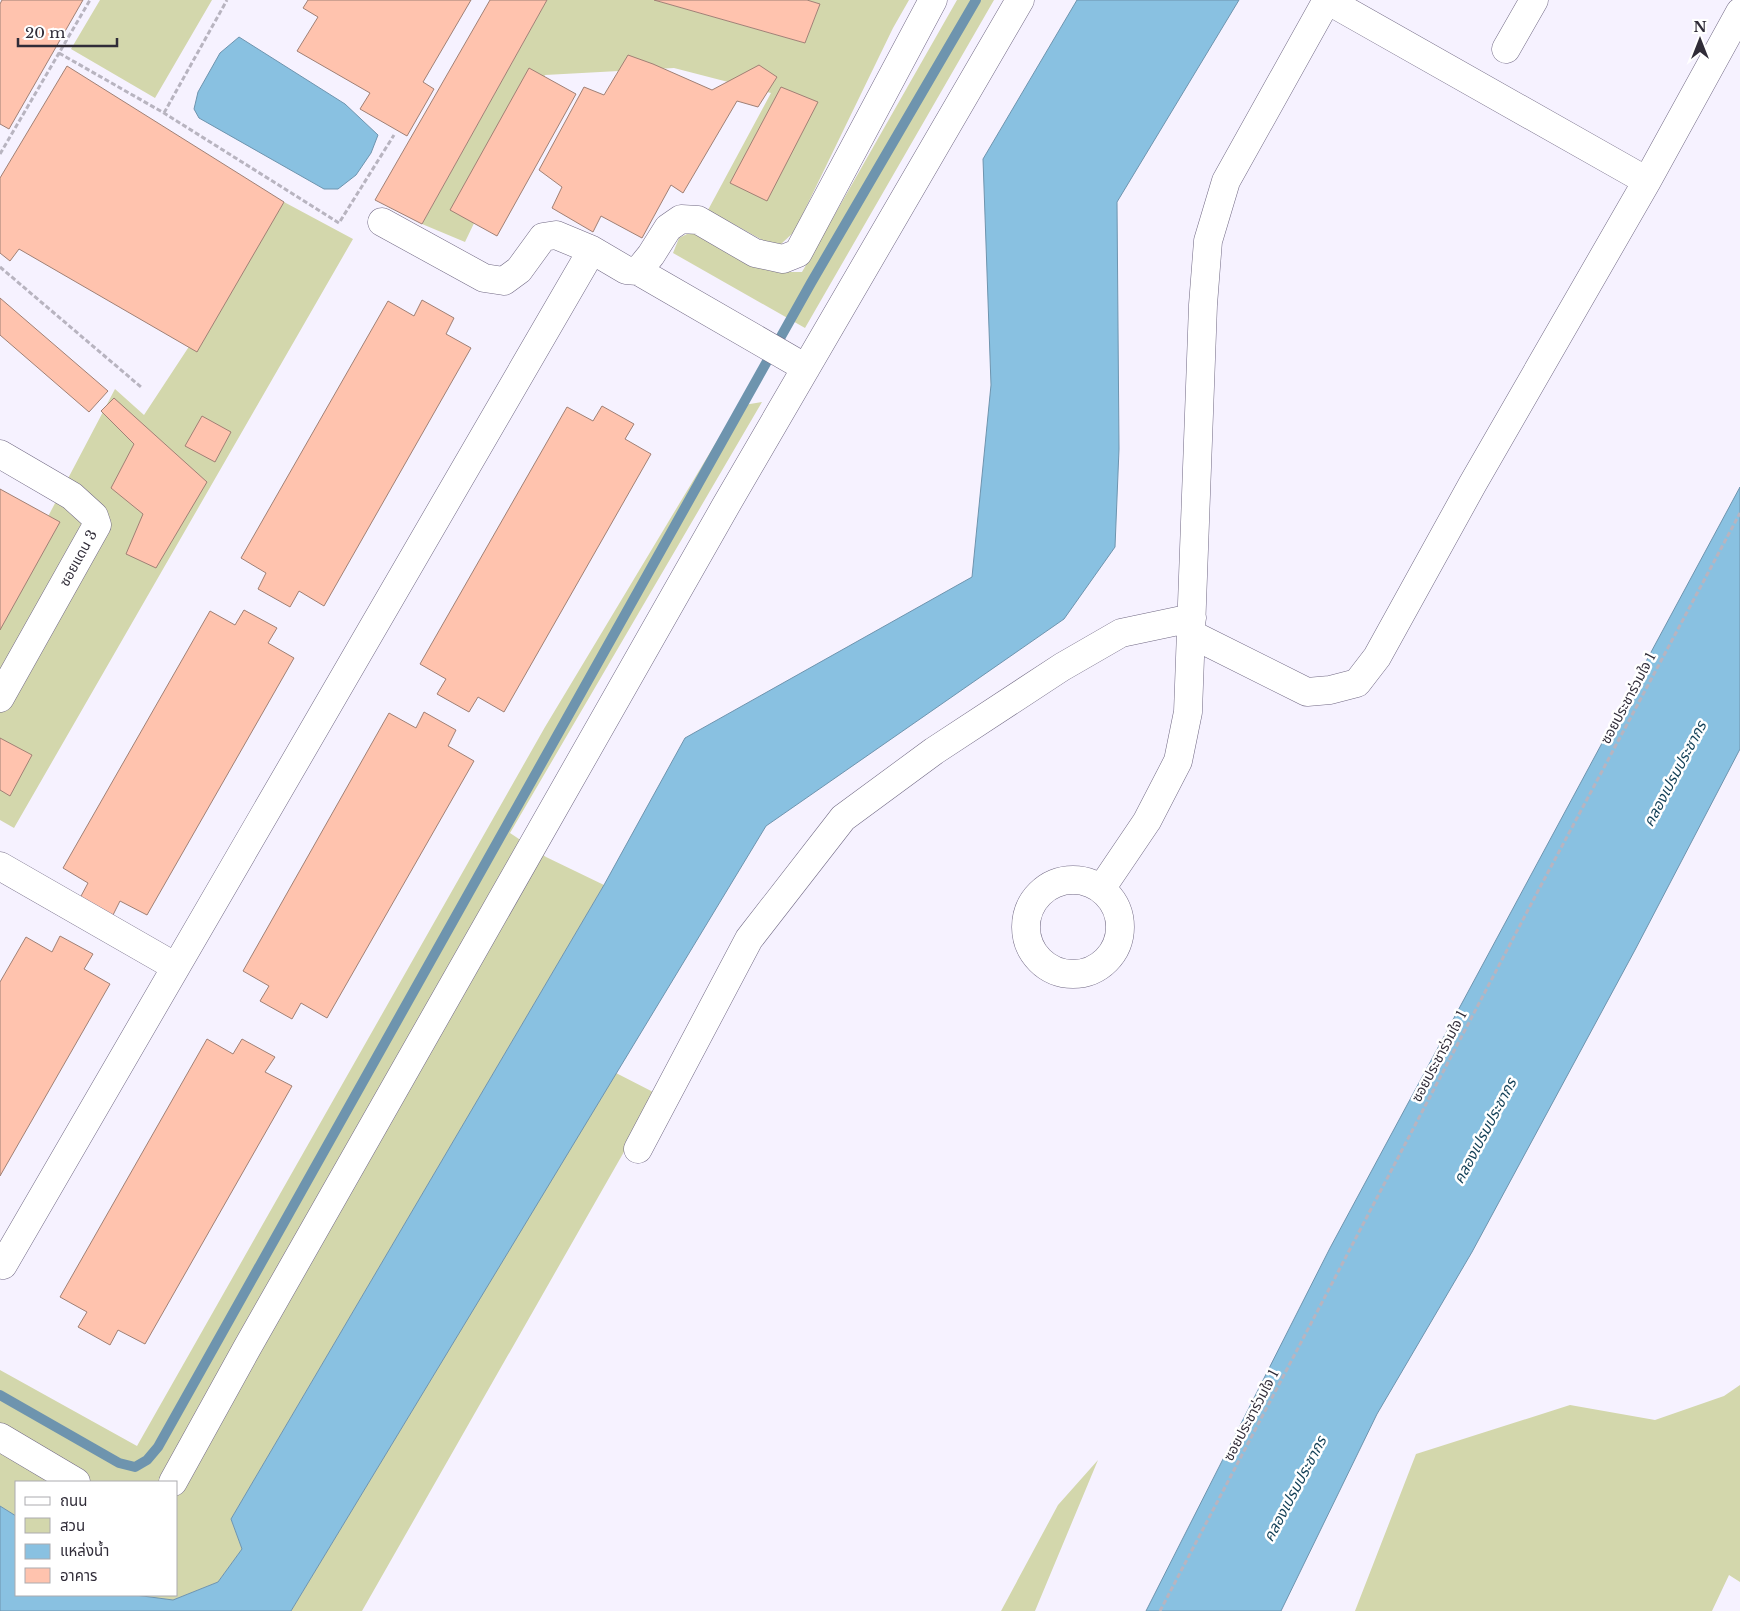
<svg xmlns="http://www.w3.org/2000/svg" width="1740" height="1611" viewBox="0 0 1740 1611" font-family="'Libre Baskerville','Noto Sans Thai',serif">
<rect width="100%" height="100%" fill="#f6f2ff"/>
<path fill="#d3d7ac" d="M100,0H212L155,98L71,49Z
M547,0H654L805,43L820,4L807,0H909L893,28L794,232L781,244L766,242L708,210L771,93L674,68L545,75L465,242L422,224Z
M957,0H994L805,328L673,253L679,238L691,232L779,272H802Z
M284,202L353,239L14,828L0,820V608L115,389L144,415Z
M762,402L510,833L546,857L604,885L231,1519L242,1549L218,1582L173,1600L137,1596L135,1595H176V1482H16V1516L0,1506V1370L137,1446L545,727L738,406Z
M616,1073L657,1094L362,1611H291Z
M1740,1385V1582L1729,1575L1712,1611H1355L1416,1454L1570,1405L1655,1420L1724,1396Z
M1098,1460L1035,1611H1001L1058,1505Z"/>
<path fill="#89c1e1" stroke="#6e94ae" d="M1077,0H1239L1117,202L1119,449L1115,547L1064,619L766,826L291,1611H0V1506L16,1516V1595H135L173,1600L218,1582L242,1549L231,1519L604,885L685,738L972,577L991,385L983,159Z
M239,37L345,104L378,135L371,153L356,175L338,189H324L199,118L194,109L198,92L220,53Z
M1740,487V749L1635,950L1472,1252L1377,1414L1281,1611H1146L1330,1248Z"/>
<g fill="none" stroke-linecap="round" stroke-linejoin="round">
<path stroke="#6e94ae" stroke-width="10" d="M0,1395L119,1463L135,1467L147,1460L158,1447L811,283L976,0"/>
</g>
<path fill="#ffc3ae" stroke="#a08075" d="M2,0H83L9,129L0,124V4Z
M308,0H471L423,82L434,89L407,136L360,109L370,93L297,51L318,17L303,8Z
M490,0H547L422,224L375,200Z
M654,0H807L820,4L805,43Z
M628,55L653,64L712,90L759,65L777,77L758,107L737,101L683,193L671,185L642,238L601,216L593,232L552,208L562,187L539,170L584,87L604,95Z
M67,66L284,202L197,352L19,249L10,261L0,253V178Z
M529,68L576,94L497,236L450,210Z
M781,87L818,102L767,201L730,183Z
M0,298L108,391L89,412L0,335Z
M422,300L454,318L446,334L471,348L324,606L299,591L290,607L258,589L266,573L241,558L388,301L414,316Z
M114,398L207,482L156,568L126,554L143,514L111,488L134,444L101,411Z
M602,406L634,424L625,439L651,454L504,712L478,697L469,712L437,694L446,679L420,664L567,407L593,421Z
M202,416L231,432L215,462L185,446Z
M0,489L60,522L0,630Z
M244,610L277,628L268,643L294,658L147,915L120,901L112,917L80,898L88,883L63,868L210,611L235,625Z
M424,712L456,730L448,746L474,761L327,1018L301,1003L292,1019L260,1001L269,986L243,971L389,713L416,728Z
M0,738L32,755L10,796L0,790Z
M60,936L93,954L84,969L110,984L0,1176V982L26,937L52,952Z
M207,1039L233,1054L242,1039L275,1057L265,1072L292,1086L145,1344L118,1330L110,1345L78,1327L87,1312L60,1297Z"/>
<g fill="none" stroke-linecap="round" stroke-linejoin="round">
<defs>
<path id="minor" d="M1327,0L1647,181
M1506,49L1534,0
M382,222L484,278L504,281L519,270L543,237L556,235L592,250L626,270L638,271L651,255L668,228L681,219L698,220L755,253L783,259L798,253L933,0
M638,271L806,368
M0,454L72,496L94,516L97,525L0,698
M1191,634L1307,692L1330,690L1357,683L1377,657L1472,485L1647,181L1740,12
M0,866L176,967
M1026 927a47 47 0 1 1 94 0a47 47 0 1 1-94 0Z
M1101,889L1147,821L1178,761L1188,712L1203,305L1208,241L1226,181L1327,0
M638,1149L749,939L843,818L934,751L1062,667L1121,633L1192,618
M3,1265L592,250
M0,1437L76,1482
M173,1482L247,1348L725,507L1020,0"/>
</defs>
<use href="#minor" stroke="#716984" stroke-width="29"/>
<path stroke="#b8b4c0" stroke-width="3" stroke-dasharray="5 2.5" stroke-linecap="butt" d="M59,53L164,113L339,223L394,135
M164,113L227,0
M0,154L90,0
M0,267L141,387
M1160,1611L1538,891L1740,513"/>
<use href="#minor" stroke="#fff" stroke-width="28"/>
</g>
<g text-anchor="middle" stroke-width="5" stroke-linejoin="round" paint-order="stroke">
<g font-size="14" fill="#302c38" stroke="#fff">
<text transform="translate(78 558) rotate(-61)" y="5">ซอยแดน 3</text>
<text transform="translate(1628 698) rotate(-62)" y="5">ซอยประชาร่วมใจ 1</text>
<text transform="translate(1439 1056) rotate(-62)" y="5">ซอยประชาร่วมใจ 1</text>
<text transform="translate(1251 1415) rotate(-62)" y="5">ซอยประชาร่วมใจ 1</text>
</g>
<g font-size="15" font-style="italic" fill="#113f56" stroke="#fff">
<text transform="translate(1675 774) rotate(-62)" y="5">คลองเปรมประชากร</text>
<text transform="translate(1485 1131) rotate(-62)" y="5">คลองเปรมประชากร</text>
<text transform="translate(1295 1489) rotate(-62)" y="5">คลองเปรมประชากร</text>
</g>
</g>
<rect x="15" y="1481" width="162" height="115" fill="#ffffff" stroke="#acabaf"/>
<rect x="25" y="1497" width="25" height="8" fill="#ffffff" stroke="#acabaf"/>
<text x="60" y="1506" font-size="15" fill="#302c38">ถนน</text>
<rect x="25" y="1518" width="25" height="15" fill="#d3d7ac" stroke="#acabaf"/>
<text x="60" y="1531" font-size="15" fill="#302c38">สวน</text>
<rect x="25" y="1544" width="25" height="15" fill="#89c1e1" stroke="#acabaf"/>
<text x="60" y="1556" font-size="15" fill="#302c38">แหล่งน้ำ</text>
<rect x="25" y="1568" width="25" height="15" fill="#ffc3ae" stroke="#acabaf"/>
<text x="60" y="1581" font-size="15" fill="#302c38">อาคาร</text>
<g transform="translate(1700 40)" stroke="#ffffff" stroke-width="4" paint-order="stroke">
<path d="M0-4L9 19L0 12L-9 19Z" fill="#302c38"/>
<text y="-8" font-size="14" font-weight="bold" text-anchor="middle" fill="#302c38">N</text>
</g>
<path d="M18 38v8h99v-8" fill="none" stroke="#302c38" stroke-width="2.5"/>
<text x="25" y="38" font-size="15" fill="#302c38" stroke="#ffffff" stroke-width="4" paint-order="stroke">20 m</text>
</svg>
